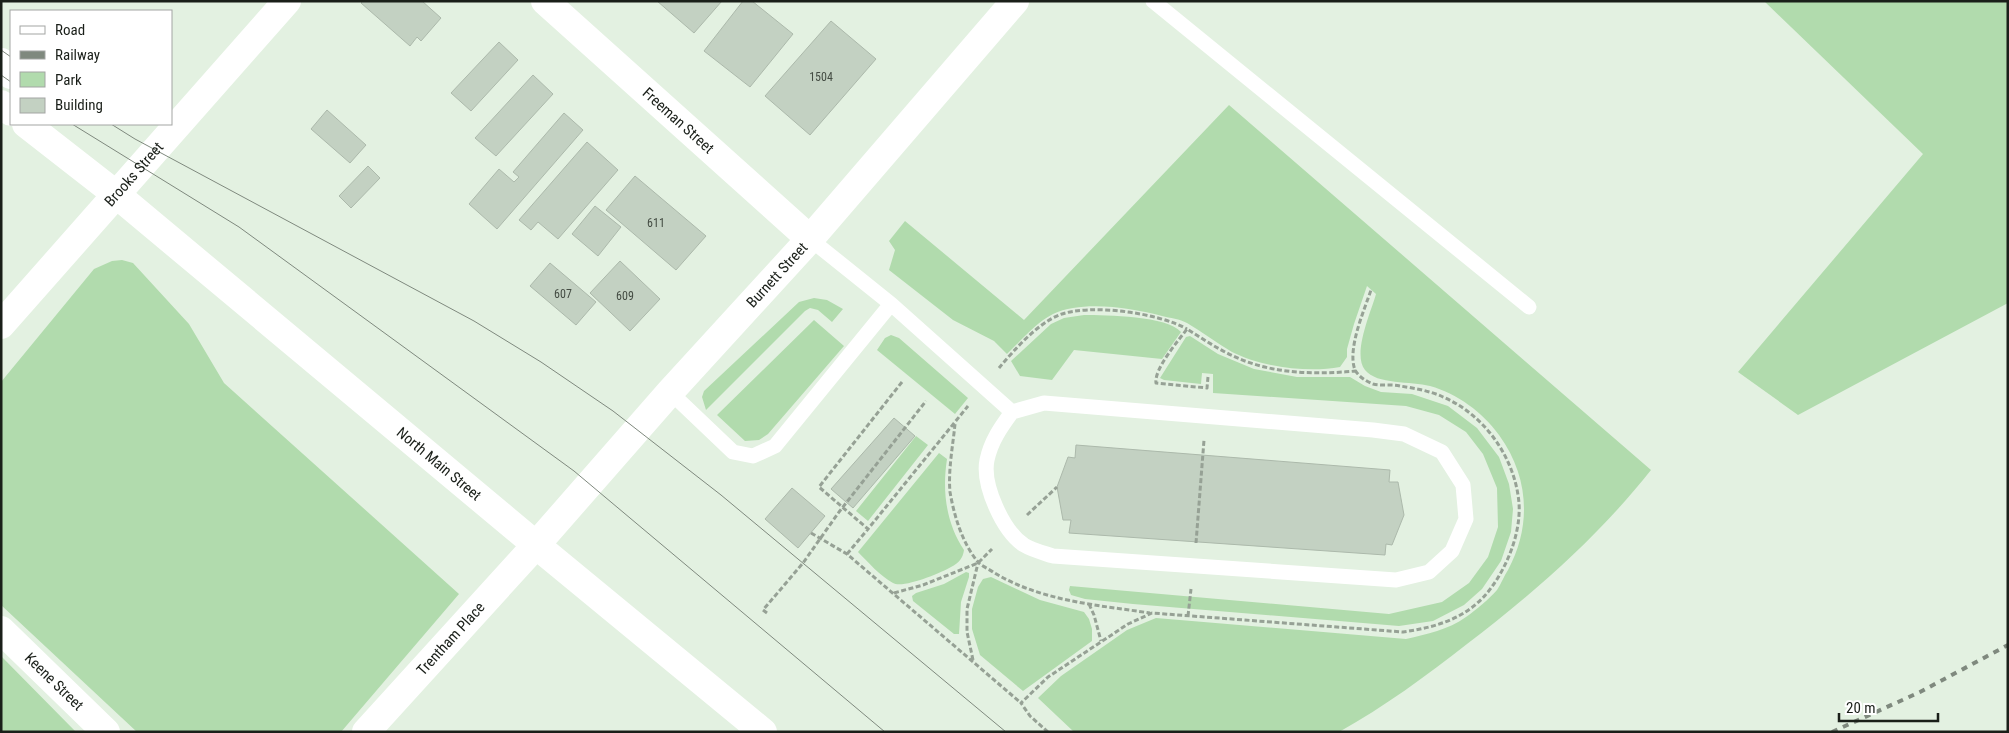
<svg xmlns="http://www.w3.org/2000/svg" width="2009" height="733" viewBox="0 0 2009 733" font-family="'Roboto Condensed',sans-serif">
<rect width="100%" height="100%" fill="#e3f1e1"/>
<path fill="#b1dbad" d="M1764,1H2008V303L1798,415L1738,372L1923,154Z
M1229,105L1651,470C1598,537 1535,592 1467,644C1426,676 1384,707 1339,732H1074L1038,698L1061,676L1127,630L1156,618L1406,639C1427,634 1448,630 1466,617C1476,610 1489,599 1497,590C1501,584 1504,576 1508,570C1532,526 1529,476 1499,435C1482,412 1458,394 1430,386C1411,381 1377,385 1365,370C1352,354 1371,312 1376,294L1367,286L1354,324L1347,349V357L1340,367C1308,373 1262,367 1232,352C1217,343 1202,332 1187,323C1180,319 1170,318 1162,316C1130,308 1084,300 1053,314C1035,323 1021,341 1007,354L994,341L953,320L889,270L895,250L889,241L905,221L1024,320Z
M122,260L133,263L189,324L224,383L459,594L341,732H137L1,605V382L94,269L112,261Z
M814,298L827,300L843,309L832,322L818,310L810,308L805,311L706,410L702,397L704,391L799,302Z
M1084,315C1106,315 1168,316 1181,332L1162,359L1074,350L1052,380L1020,376L1011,361L1051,324L1064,318Z
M814,320L844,346L768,434L759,440L745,441L717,415Z
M891,335L899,338L968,398L955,414L877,350L885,338Z
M1190,336L1218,354L1254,369L1297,377H1350L1365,386L1381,392L1412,394L1448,406L1477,428L1499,457L1509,484L1513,509L1511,532L1501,561L1482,589L1464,605L1433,621L1399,626L1133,604L1085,599L1071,595L1069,590L1070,586L1389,614L1442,602L1469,583L1488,557L1498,527L1497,488L1483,454L1466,432L1439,415L1406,406L1213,393V374L1202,373L1201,384L1164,380L1160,378L1186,337Z
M916,436L928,445L868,521L856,511Z
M939,453L947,459C942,491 946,523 964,550C963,558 959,563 951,567C941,573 902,589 893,583C880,576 868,562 858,552Z
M966,572L969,573V577L961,602L959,634H954L913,601L912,596L916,593L944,584Z
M991,577L1040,600L1084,612L1089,619L1092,629V641L1023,691L980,655L972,629V609L978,587L983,579Z
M1,656L76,732H1Z"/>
<path fill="#c3d1c2" stroke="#acb9ab" d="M363,1H422L441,18L421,41L417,37L410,46L361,3Z
M657,1H722L694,33Z
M743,1H752L793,34L750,87L704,51Z
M831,21L876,59L810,135L765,96Z
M499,42L518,60L471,111L451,93Z
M533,75L553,94L496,156L475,138Z
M327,110L366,145L350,163L311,129Z
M564,113L583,130L497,229L469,204L499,169L514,182L519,177L513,172Z
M587,142L618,170L558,239L538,222L531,230L519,220Z
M368,166L380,178L351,208L339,196Z
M635,176L706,236L676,270L606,210Z
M595,206L621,227L598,256L572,234Z
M620,261L660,299L630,331L590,293Z
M550,263L596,302L576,325L530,286Z
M894,418L915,436L853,508L831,489Z
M1076,445L1390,470L1389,482H1398L1404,515L1392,545L1386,544L1385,555L1069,533L1071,520H1063L1057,487L1068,457L1075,458Z
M792,488L825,516L798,548L765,519Z"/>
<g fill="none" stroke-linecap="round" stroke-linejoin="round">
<path stroke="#96a195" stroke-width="3" stroke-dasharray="5 2.5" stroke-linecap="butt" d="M999,368C1014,350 1037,324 1059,315C1090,303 1159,313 1187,329
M1208,377L1207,388L1156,383C1154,369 1178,341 1187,329C1200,337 1213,346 1227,353C1267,374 1312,375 1356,371
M902,382L819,487L868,529L968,406
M955,424C953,445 948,470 950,492C954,515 962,543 978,562C981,566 989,569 993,572C1040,601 1097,605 1150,613
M1027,515L1057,487
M811,533L847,554L1021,703
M1196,543L1204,440
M847,554L868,529
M894,593L923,585L978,563L992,549
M1089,604L1094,615L1101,641
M767,613L763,610L803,563L839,512L926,401
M1188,616L1191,589
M973,660L967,632V609L978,563
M1048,732L1030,716L1021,703L1048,677L1128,624L1152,613L1403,632C1438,627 1470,617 1491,588C1508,565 1521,532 1519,503C1515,458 1485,415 1443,397C1431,391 1413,388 1400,386C1391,384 1382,386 1373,384C1367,382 1358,376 1355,370C1347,349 1364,311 1371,290"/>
<path stroke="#fff" stroke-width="15" d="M1153,1L1529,307
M810,239L891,304L1012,412
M670,392L733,452L753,456L775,446L891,304
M1044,403L1373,430L1404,434L1442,452L1463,485L1466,519L1452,551L1429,572L1396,580L1053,556C1044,553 1032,550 1024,545C1003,531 982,485 987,460C991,441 1001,427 1012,412Z"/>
<g stroke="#fff" stroke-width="28">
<path id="s1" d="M545,1L810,239"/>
<path id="s2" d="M1,325L287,1"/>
<path id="s3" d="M1,630L106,732"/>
<path id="s4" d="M366,732L536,545"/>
</g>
<path stroke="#fff" stroke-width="28" id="s5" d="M536,545L670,392L810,239L1015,1"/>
<g stroke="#fff" stroke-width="28">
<path d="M1,62L11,75"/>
<path d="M1,104L11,112"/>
<path id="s6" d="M26,124L117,195L536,545L763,732"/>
</g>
<path stroke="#7f897e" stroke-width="1" d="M1,50L11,57
M1,75L11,82
M72,124L239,227L574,471L885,732
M111,124L135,139L474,321L541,362L613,411L721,495L1006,732"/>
<path stroke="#7f897e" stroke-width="4" stroke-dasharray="6 6" stroke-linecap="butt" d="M1832,732L1920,692L2008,645"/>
</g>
<g text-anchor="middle" stroke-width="5" stroke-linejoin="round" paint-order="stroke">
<g font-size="12" fill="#444c43">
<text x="821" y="81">1504</text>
<text x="656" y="227">611</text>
<text x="563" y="298">607</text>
<text x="625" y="300">609</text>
</g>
<g font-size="15" fill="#1a1f19" stroke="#fff">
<text dy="5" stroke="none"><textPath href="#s1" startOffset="179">Freeman Street</textPath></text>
<text dy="5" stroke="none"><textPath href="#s2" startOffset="201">Brooks Street</textPath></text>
<text dy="5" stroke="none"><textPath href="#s5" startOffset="362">Burnett Street</textPath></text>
<text dy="5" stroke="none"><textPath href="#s6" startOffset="535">North Main Street</textPath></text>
<text dy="5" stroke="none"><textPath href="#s4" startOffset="126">Trentham Place</textPath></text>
<text dy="5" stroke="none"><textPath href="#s3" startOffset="74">Keene Street</textPath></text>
</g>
</g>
<rect width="2009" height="733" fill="none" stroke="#1a1f19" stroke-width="5"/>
<rect x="10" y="10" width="162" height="115" fill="#ffffff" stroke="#a3a5a3"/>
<rect x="20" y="26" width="25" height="8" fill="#ffffff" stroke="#a3a5a3"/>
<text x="55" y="35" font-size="15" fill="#1a1f19">Road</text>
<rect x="20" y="51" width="25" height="8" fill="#7f897e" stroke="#a3a5a3"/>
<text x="55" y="60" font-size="15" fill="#1a1f19">Railway</text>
<rect x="20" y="72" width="25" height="15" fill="#b1dbad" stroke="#a3a5a3"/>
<text x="55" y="85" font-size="15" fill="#1a1f19">Park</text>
<rect x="20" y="98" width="25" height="15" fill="#c3d1c2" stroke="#a3a5a3"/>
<text x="55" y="110" font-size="15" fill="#1a1f19">Building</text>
<path d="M1839 713v8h99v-8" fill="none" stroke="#1a1f19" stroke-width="2.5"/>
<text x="1846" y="713" font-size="15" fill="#1a1f19" stroke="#ffffff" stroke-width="4" paint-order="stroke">20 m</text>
</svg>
